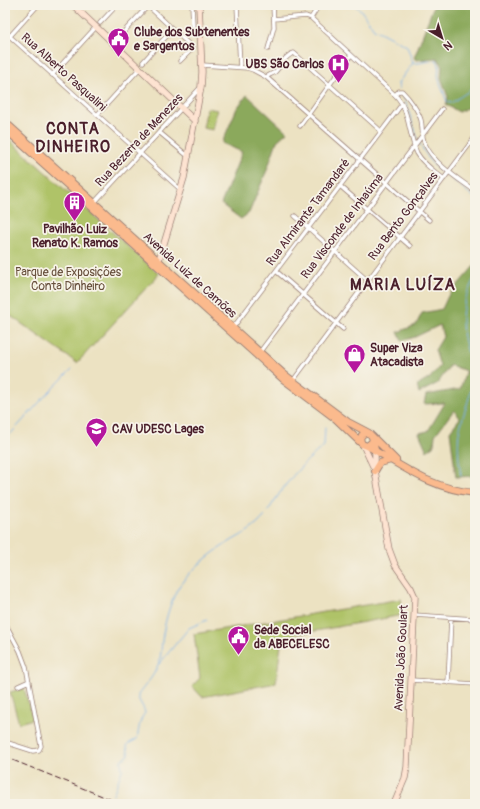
<svg xmlns="http://www.w3.org/2000/svg" width="480" height="809" viewBox="0 0 480 809" font-family="Pangolin,sans-serif">
<rect width="100%" height="100%" fill="#f7f3e8"/>
<filter id="ink" filterUnits="userSpaceOnUse"><feTurbulence type="fractalNoise" baseFrequency=".025" numOctaves="2"/><feDisplacementMap in="SourceGraphic" scale="8" xChannelSelector="R" yChannelSelector="G"/><feConvolveMatrix kernelMatrix="1 2 1 2 8 2 1 2 1" color-interpolation-filters="sRGB"/></filter>
<filter id="wash" filterUnits="userSpaceOnUse"><feTurbulence type="fractalNoise" baseFrequency=".012" numOctaves="4" result="noise"/><feDisplacementMap in="SourceGraphic" scale="16" xChannelSelector="R" yChannelSelector="G"/><feGaussianBlur stdDeviation="0.9" result="paint"/><feColorMatrix in="noise" values="0 0 0 0 0 0 0 0 0 0 0 0 0 0 0 0 0 1.4 0 .05"/><feComposite in="paint" operator="in"/></filter>
<g filter="url(#wash)">
<rect width="100%" height="100%" fill="#ece2c2"/>
<path fill="#afc367" stroke="#7c7149" d="M207,108L217,110L213,130L203,128Z
M5,136L159,274L77,363L5,312Z
M401,599L403,615L282,637L276,683L202,697L192,686L200,678L194,634Z
M24,688L33,719L19,723L10,692Z"/>
<path fill="#8ba95c" stroke="#6a6444" d="M434,5H475V104L459,112L446,105L448,97L441,78L442,65L437,58L416,60L414,58Z
M247,95L287,132L277,141L267,170L249,213L241,219L221,204L242,152L222,143L237,108Z
M475,265V476L456,477L450,431L460,418L454,410L435,435L434,445L427,451L419,433L428,431L445,403L424,404L426,395L460,389L466,371L450,365L438,383L419,393L417,386L430,378L440,366L435,350L443,337L440,325L415,337L402,341L398,332L416,325L422,313L442,309L448,296Z"/>
<g fill="none" stroke-linecap="round" stroke-linejoin="round">
<path stroke="#7bb2ea" stroke-width="1" d="M354,5L360,9L374,29L407,46L413,63H418L437,60L439,65L438,77L447,102L451,103L475,87
M399,89L398,83L413,63
M402,96L405,100L417,138
M420,144L431,162L443,173
M451,178L475,198
M5,440L47,394L72,369
M461,476C459,462 457,447 459,433C462,416 470,400 472,383C474,362 463,344 462,323C461,308 468,290 475,277
M268,511C284,485 300,465 324,446L325,427
M159,664L189,628L207,620
M113,795L122,770L121,760L129,755L127,747L128,744L137,739C139,730 139,720 145,713C144,706 138,702 138,695C144,686 153,678 157,667C162,657 161,645 163,634C166,618 171,599 180,585C193,567 213,552 231,541C245,533 254,529 265,516
M110,804V802"/>
</g>
</g>
<g filter="url(#ink)">
<g fill="none" stroke-linecap="round" stroke-linejoin="round">
<defs>
<path id="street" d="M147,5L193,48L180,61
M237,5L240,67
M311,18L316,10L317,5
M274,19L306,16L311,18L395,95C410,109 408,135 417,153C423,164 434,171 444,179
M100,23L117,5
M5,32L181,190
M10,36L38,5
M117,39L148,6
M183,39L193,27L192,5
M268,49L274,27L273,5
M143,62L173,29
M202,65L247,68L253,70L266,77L429,220
M52,75L96,27
M266,77C269,75 272,74 275,72C281,66 285,55 294,53L381,131
M395,95L399,91H402C409,98 418,110 421,120C423,128 421,136 425,144C435,165 457,178 475,191
M97,115L140,68
M300,126L351,55
M159,132L189,157
M340,186L410,246
M93,204L200,88
M295,216L376,288
M276,271L343,329
M232,329L402,104
M259,353L442,109
M292,382L475,137
M414,615L475,619
M5,623L20,651L26,667L41,746L39,750L33,751L5,742
M411,680L475,684
M448,683L451,618
M18,686L29,681"/>
<path id="secondary" d="M73,5L195,121
M158,263L184,178L201,87L202,72L199,5
M363,445L373,466
M375,450V471L389,549L395,565L411,588L415,597L407,767L405,778L394,804"/>
<path id="primary" d="M5,122L285,375L348,422L369,433
M5,129L283,379L336,419L361,443
M372,436L396,460
M373,438L372,442L367,446L362,444C356,434 369,429 372,437C374,441 374,446 375,450
M367,446C403,466 431,489 475,493
M375,471L380,463L391,460"/>
</defs>
<use href="#street" stroke="#9b8076" stroke-width="5"/>
<use href="#secondary" stroke="#9b8076" stroke-width="7"/>
<use href="#primary" stroke="#9b8076" stroke-width="8"/>
<use href="#street" stroke="#fff" stroke-width="3.5"/>
<use href="#secondary" stroke="#fde3d1" stroke-width="5.5"/>
<use href="#primary" stroke="#fbba8d" stroke-width="6"/>
<path stroke="#4a1f2b" stroke-width="1" stroke-dasharray="6 3" stroke-linecap="butt" d="M5,757L122,804"/>
</g>
</g>
<defs>
<symbol id="civic-pin" viewBox="-11 -11 22 30"><path d="M0 17L-7.5 6A9.5 9.5 0 1 1 7.5 6Z" fill="#b5179e" stroke="#f7f3e8"/><path d="M-.6-6.5H3V-4.5H.6V-3L4-1V1h2V6H-6V1h2V-1L-.6-3ZM-1.2 2.5V6h2.4V2.5Z" fill="#fff"/></symbol>
<symbol id="hospital-pin" viewBox="-11 -11 22 30"><path d="M0 17L-7.5 6A9.5 9.5 0 1 1 7.5 6Z" fill="#b5179e" stroke="#f7f3e8"/><path d="M-5-5h3v3.5h4V-5h3V5h-3V1.5h-4V5h-3Z" fill="#fff"/></symbol>
<symbol id="building-pin" viewBox="-11 -11 22 30"><path d="M0 17L-7.5 6A9.5 9.5 0 1 1 7.5 6Z" fill="#b5179e" stroke="#f7f3e8"/><path d="M-4-6H4V6H1V3H-1V6H-4ZM-2.5-4.3h1.7v1.8h-1.7ZM.8-4.3h1.7v1.8H.8ZM-2.5-1h1.7V.8h-1.7ZM.8-1h1.7V.8H.8Z" fill="#fff"/></symbol>
<symbol id="shop-pin" viewBox="-11 -11 22 30"><path d="M0 17L-7.5 6A9.5 9.5 0 1 1 7.5 6Z" fill="#b5179e" stroke="#f7f3e8"/><path d="M-5-2.5h2.3a2.7 3.5 0 0 1 5.4 0H5L5.5 6h-11ZM-1.5-2.5h3a1.5 2.3 0 0 0-3 0Z" fill="#fff"/></symbol>
<symbol id="university-pin" viewBox="-11 -11 22 30"><path d="M0 17L-7.5 6A9.5 9.5 0 1 1 7.5 6Z" fill="#b5179e" stroke="#f7f3e8"/><path d="M0-5L7-2L0 1L-7-2ZM-4 1L0 2.5L4 1V4Q0 6-4 4Z" fill="#fff"/></symbol>
</defs>
<g fill-rule="evenodd">
<use href="#civic-pin" x="106" y="26" width="25" height="34"/>
<use href="#hospital-pin" x="326" y="52" width="25" height="34"/>
<use href="#building-pin" x="62" y="190" width="25" height="34"/>
<use href="#shop-pin" x="342" y="342" width="25" height="34"/>
<use href="#university-pin" x="84" y="416" width="25" height="34"/>
<use href="#civic-pin" x="226" y="624" width="25" height="34"/>
</g>
<g text-anchor="middle" stroke-width="3.5" stroke-linejoin="round" paint-order="stroke">
<g font-size="12" font-weight="bold" fill="#4a1f2b" stroke="#f7f3e8" text-anchor="start">
<text x="134" y="36">Clube dos Subtenentes<tspan x="134" dy="14">e Sargentos</tspan></text>
<text x="324" y="68" text-anchor="end">UBS São Carlos</text>
<text x="75" y="233" text-anchor="middle">Pavilhão Luiz<tspan x="75" dy="14">Renato K. Ramos</tspan></text>
<text x="370" y="352">Super Viza<tspan x="370" dy="14">Atacadista</tspan></text>
<text x="112" y="433">CAV UDESC Lages</text>
<text x="254" y="634">Sede Social<tspan x="254" dy="14">da ABECELESC</tspan></text>
</g>
<g font-size="12" fill="#4a1f2b" stroke="#f7f3e8">
<text transform="translate(64 72) rotate(42)" y="4">Rua Alberto Pasqualini</text>
<text transform="translate(139 140) rotate(-47)" y="4">Rua Bezerra de Menezes</text>
<text transform="translate(308 212) rotate(-53)" y="4">Rua Almirante Tamandaré</text>
<text transform="translate(403 216) rotate(-53)" y="4">Rua Bento Gonçalves</text>
<text transform="translate(342 226) rotate(-53)" y="4">Rua Visconde de Inhaúma</text>
<text transform="translate(190 275) rotate(42)" y="4">Avenida Luiz de Camões</text>
<text transform="translate(401 658) rotate(-87)" y="4">Avenida João Goulart</text>
</g>
<g font-size="12" fill="#68503d" stroke="#f7f3e8">
<text x="68" y="276">Parque de Exposições<tspan x="68" dy="14">Conta Dinheiro</tspan></text>
</g>
<g font-size="16" font-weight="bold" letter-spacing="1" fill="#4a1f2b" stroke="#f7f3e8">
<text x="73" y="134">CONTA<tspan x="73" dy="18">DINHEIRO</tspan></text>
<text x="403" y="290">MARIA LUÍZA</text>
</g>
</g>
<rect width="480" height="809" fill="none" stroke="#f7f3e8" stroke-width="20"/>
<g transform="translate(442 38) rotate(142)" stroke="#f7f3e8" stroke-width="3" paint-order="stroke">
<path d="M0-3L7 15L0 10L-7 15Z" fill="#4a1f2b"/>
<text y="-6" font-size="11" font-weight="bold" text-anchor="middle" fill="#4a1f2b">N</text>
</g>
</svg>
